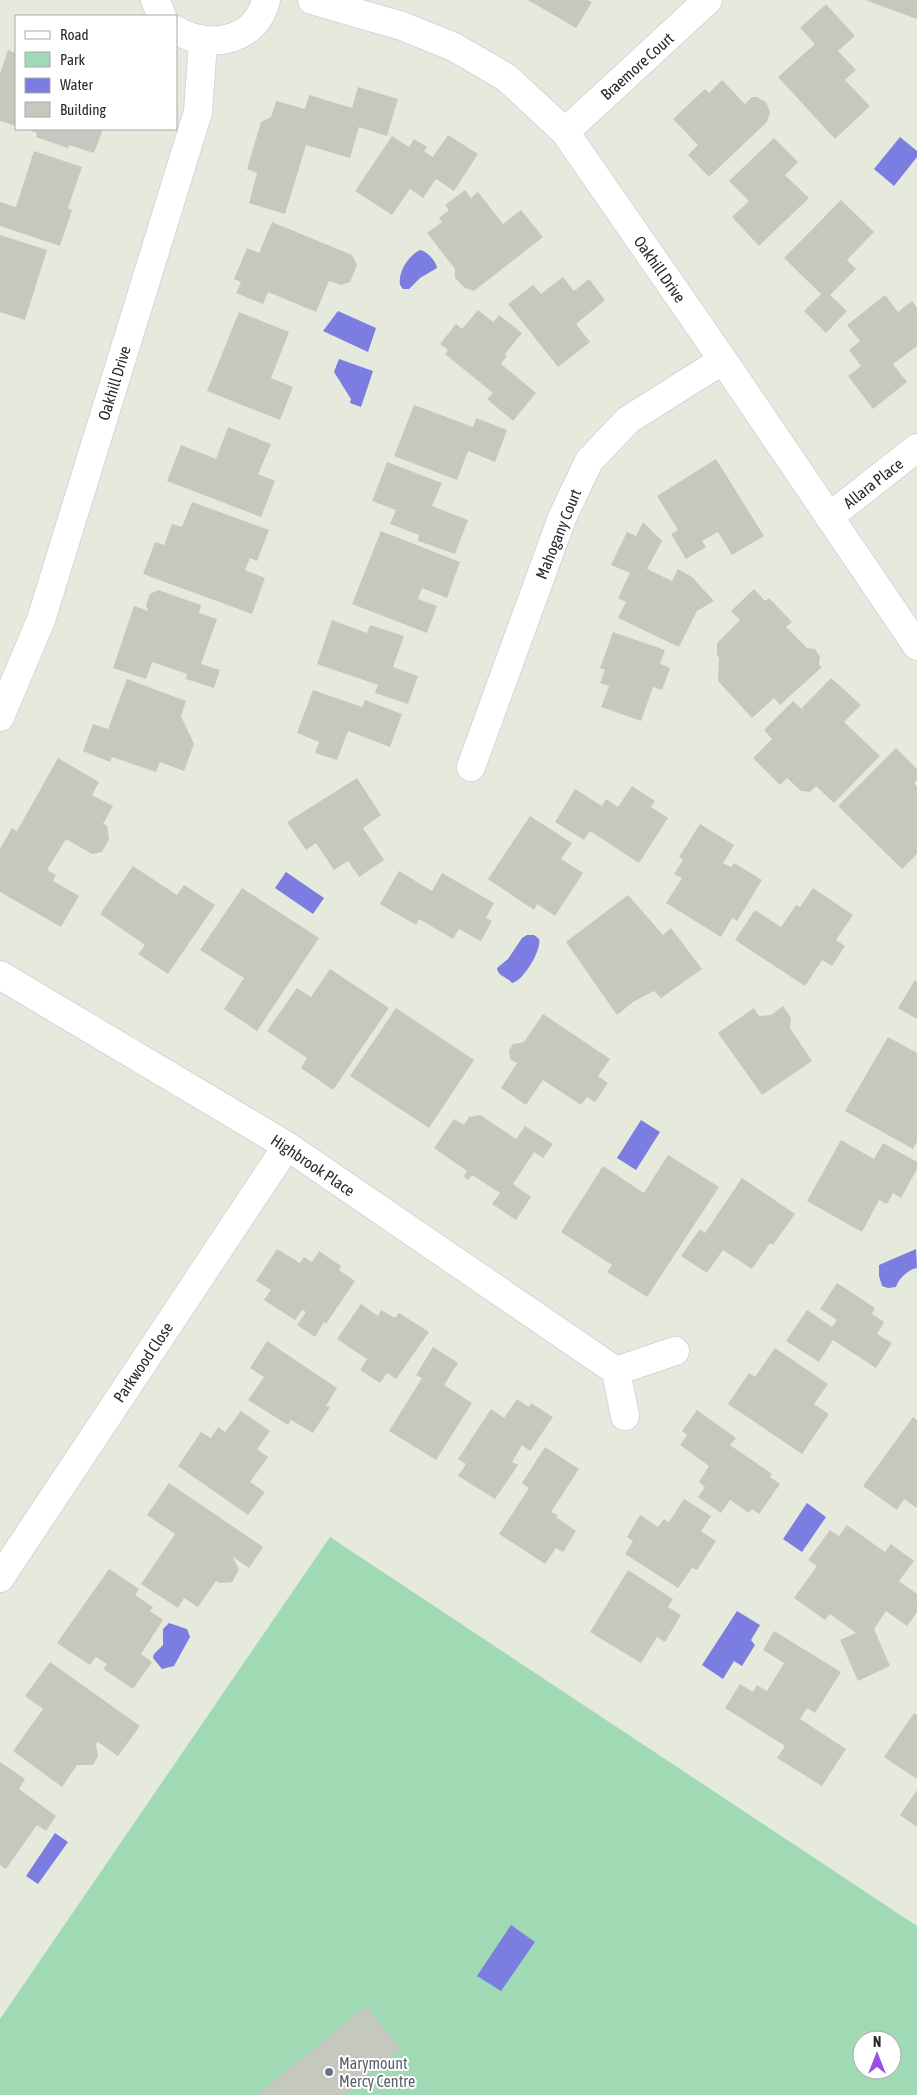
<svg xmlns="http://www.w3.org/2000/svg" width="917" height="2095" viewBox="0 0 917 2095" font-family="'Asap Condensed',sans-serif">
<rect width="100%" height="100%" fill="#e6eadc"/>
<path fill="#9fdab5" fill-rule="evenodd" d="M330,1537L917,1926V2095H0V2019ZM862,2040H892V2070H862Z"/>
<path fill="#7b7de1" d="M900,137L917,151V157L894,186L874,169Z
M420,250C427,251 436,261 437,268L420,278L409,289H403L400,285C398,272 408,256 420,250Z
M338,311L376,328L368,352L323,331Z
M339,359L373,371L361,407L350,403L351,399L334,372Z
M286,872L324,898L313,914L275,888Z
M527,935H534L539,939C542,950 523,981 512,983C508,977 498,977 497,968L508,959L522,938Z
M641,1120L660,1132L636,1170L617,1158Z
M916,1249L917,1268C909,1269 898,1279 896,1287L888,1288L882,1286L879,1276V1265Z
M807,1503L826,1517L802,1552L783,1539Z
M737,1611L760,1625L751,1640L755,1645L742,1666L734,1661L723,1679L702,1665Z
M169,1623L187,1629L190,1637L174,1666L162,1669L153,1658L154,1654L163,1645V1629Z
M55,1833L68,1842L38,1884L26,1876Z
M511,1925L535,1942L501,1991L477,1976Z"/>
<path fill="#c5c8bf" d="M528,0H588L592,2L576,28Z
M865,0H917V19Z
M826,4L855,36L838,51L856,70L845,80L870,106L835,139L778,77L815,44L800,28Z
M8,50L16,53V126L0,121V74Z
M722,80L745,104L752,97H757L766,102L770,112L767,122L709,177L688,155L698,145L673,119L705,89L709,93Z
M358,87L398,99L387,136L359,127L350,158L306,145L285,214L249,203L257,173L247,169L261,122L271,117L276,101L305,109L309,95L352,108Z
M26,129H103L94,153L69,145L68,148L36,137L37,133Z
M448,135L478,154L454,191L436,179L423,198L410,189L392,215L355,191L392,136L409,147L414,139L427,147L424,151L433,157Z
M774,138L798,162L785,175L809,198L759,246L732,217L749,201L729,181Z
M34,151L82,167L68,208L72,210L60,246L0,226V202L16,207Z
M465,190L471,198L478,192L503,224L521,210L543,237L474,291L465,288L455,278V269L427,233L442,222L439,218L449,210L445,205Z
M841,200L874,232L847,260L856,269L830,295L847,311L826,333L804,311L821,294L784,258Z
M272,222L352,255L357,265L350,282L341,285L329,281L316,312L268,292L263,304L236,293L241,282L234,279L247,248L259,253Z
M0,235L47,250L25,320L0,312Z
M563,277L574,291L589,279L605,300L576,324L590,342L558,367L508,304L533,285L541,294Z
M885,295L898,312L912,301L917,308V346L893,364L907,382L873,409L848,376L861,366L849,350L860,341L847,325Z
M478,310L493,322L499,315L522,333L505,354L507,356L501,364L536,393L513,421L487,399L493,393L445,354L448,350L440,344L456,324L462,329Z
M239,312L289,332L271,378L293,387L280,420L207,391Z
M414,405L473,427L476,418L507,430L495,462L468,451L457,480L394,456Z
M228,427L271,444L258,474L275,481L261,517L167,481L181,445L216,459Z
M716,459L764,536L732,555L718,532L702,541L706,547L686,559L671,534L678,530L657,496Z
M387,462L442,483L432,506L468,520L455,554L418,541L419,535L390,524L396,510L372,501Z
M192,502L269,530L257,561L250,558L245,570L265,578L252,614L143,574L155,542L164,545L172,524L182,527Z
M643,522L662,541L647,569L672,581L678,569L692,577L714,601L697,611L679,647L618,618L626,602L618,598L630,573L611,565L627,532L636,536Z
M381,531L460,562L447,598L422,588L418,599L437,606L427,633L352,604Z
M754,589L765,601L769,598L792,622L786,627L807,648L815,649L820,657L819,665L822,667L780,705L774,698L752,718L718,681L719,658L717,655V643L740,620L731,611Z
M158,590L201,605L199,613L217,619L201,664L220,670L214,688L186,679L187,674L152,662L146,679L113,668L134,606L148,611L146,605L150,594Z
M332,620L367,633L370,625L404,636L393,667L418,676L408,704L375,693L378,685L317,664Z
M613,632L665,650L660,664L670,668L662,690L653,687L641,721L601,707L609,686L600,683L605,670L600,668Z
M831,678L861,705L844,722L880,756L834,803L816,786L810,792L801,791L787,778L780,785L753,758L772,739L764,730L793,701L805,712L802,708Z
M127,679L186,701L181,716L194,744L184,771L160,762L156,772L112,757L110,762L83,751L93,724L108,729Z
M313,690L362,707L365,700L402,714L390,747L348,731L337,760L315,753L319,742L297,733Z
M896,748L917,769V780L914,783L917,787V854L902,869L838,806Z
M58,758L99,782L92,795L113,806L103,824L107,825L109,839L102,852L92,854L66,839L47,870L56,875L53,881L79,896L61,927L0,892V849L12,828L17,831Z
M357,778L381,815L363,828L384,860L359,877L348,861L334,870L316,843L306,850L287,822Z
M632,786L655,801L651,807L668,818L639,863L590,831L584,840L555,822L575,789L602,806L606,799L618,807Z
M530,816L572,843L561,859L583,873L555,916L537,904L534,910L488,879Z
M700,824L734,845L723,863L731,867L734,863L762,880L737,921L732,918L721,937L666,903L682,878L674,874L683,860L679,857Z
M133,866L177,895L184,885L215,905L168,974L138,954L145,945L100,914Z
M399,871L432,891L442,873L494,903L486,918L492,921L481,941L459,929L453,939L419,919L416,925L380,904Z
M242,888L319,938L257,1031L224,1009L244,978L200,950Z
M813,888L853,915L836,940L845,946L832,966L822,960L805,986L735,940L755,910L781,927L796,905L800,907Z
M628,895L663,935L671,928L702,969L661,998L654,991L633,1002L617,1015L566,942Z
M330,969L389,1008L333,1090L301,1068L307,1058L267,1031L297,988L311,997Z
M915,980L917,982V1019L898,1008Z
M783,1006L791,1018L790,1028L812,1061L762,1095L718,1033L754,1008L759,1016L771,1015Z
M396,1008L474,1060L429,1128L350,1076Z
M543,1014L610,1059L598,1076L608,1083L595,1102L587,1097L581,1105L543,1080L526,1105L501,1088L517,1063L510,1059L509,1051L513,1044L524,1042Z
M888,1037L917,1053V1142L913,1149L845,1111Z
M480,1115L516,1139L525,1126L553,1144L543,1158L534,1152L513,1184L531,1197L516,1220L492,1204L500,1193L472,1175L468,1180L464,1176L467,1171L434,1148L454,1119L464,1125L469,1117Z
M841,1140L874,1159L883,1143L917,1162V1169L901,1198L893,1193L887,1204L879,1200L862,1232L807,1201Z
M668,1155L719,1187L647,1297L607,1272L612,1265L561,1232L603,1166L644,1193Z
M742,1178L795,1214L773,1245L770,1243L752,1269L723,1250L707,1273L681,1256L700,1229L705,1233Z
M277,1249L300,1263L304,1257L312,1262L319,1251L341,1266L339,1270L355,1281L326,1324L324,1322L315,1337L297,1325L306,1312L302,1310L295,1320L264,1300L271,1290L256,1281Z
M837,1283L875,1308L872,1314L884,1322L877,1334L892,1343L876,1368L833,1340L819,1362L786,1341L807,1310L832,1327L837,1320L820,1309Z
M361,1304L378,1316L381,1310L395,1318L399,1313L429,1332L396,1379L387,1373L380,1383L360,1370L367,1359L337,1339Z
M267,1341L337,1388L326,1406L330,1407L313,1433L291,1420L288,1425L248,1400L264,1377L250,1368Z
M433,1347L458,1363L444,1385L472,1403L436,1460L389,1431L422,1378L416,1375Z
M775,1348L828,1384L814,1404L829,1414L802,1454L728,1404L749,1373L755,1377Z
M517,1399L529,1407L531,1403L553,1417L530,1451L522,1445L512,1462L518,1465L495,1499L458,1476L466,1464L458,1459L491,1409L504,1418Z
M697,1410L736,1438L730,1445L772,1474L770,1477L780,1484L759,1514L752,1509L749,1513L730,1500L721,1513L698,1497L705,1487L699,1482L709,1466L680,1445L687,1435L682,1431Z
M241,1411L270,1431L257,1449L268,1457L250,1482L265,1492L248,1515L178,1466L201,1432L211,1438L218,1427L225,1432Z
M913,1417L917,1420V1508L904,1499L897,1510L863,1486Z
M545,1447L579,1469L551,1512L558,1515L556,1517L576,1531L563,1552L556,1548L545,1564L499,1534L529,1488L522,1483Z
M169,1483L263,1547L249,1568L233,1557L239,1570L232,1582L220,1583L216,1581L198,1607L184,1598L178,1608L141,1584L175,1534L147,1515Z
M684,1499L711,1516L701,1531L716,1541L697,1570L692,1568L678,1588L625,1554L633,1541L627,1537L640,1515L658,1527L664,1519L669,1522Z
M847,1525L885,1552L891,1544L914,1561L899,1581L917,1594V1612L907,1626L886,1611L874,1629L890,1666L858,1681L840,1640L856,1633L830,1614L825,1620L794,1598L817,1566L808,1560L830,1530L839,1536Z
M109,1569L139,1589L135,1595L153,1607L150,1611L163,1620L141,1654L152,1662L133,1689L103,1669L107,1664L96,1657L90,1665L57,1643Z
M628,1570L673,1599L668,1607L681,1615L665,1642L657,1637L641,1663L590,1632Z
M774,1631L841,1672L815,1713L807,1708L800,1719L846,1749L822,1786L777,1758L785,1746L725,1708L740,1684L753,1692L757,1685L767,1691L784,1663L763,1650Z
M50,1662L140,1726L118,1756L98,1742L96,1744L98,1756L93,1765H77L62,1787L13,1751L43,1709L25,1696Z
M914,1713L917,1715V1779L884,1757Z
M0,1762L25,1779L19,1789L56,1816L46,1831L37,1825L6,1869L0,1865Z
M917,1790V1827L900,1815Z
M366,2006L401,2048L344,2095H257Z"/>
<g fill="none" stroke-linecap="round" stroke-linejoin="round">
<defs>
<path id="minor" d="M155,0L162,16
M312,0L402,26L454,47L507,78L565,132L723,360L917,646
M176,30C209,50 256,42 266,0
M565,132L708,0
M829,517L917,448
M0,717L41,620L198,112L203,42
M471,767L562,518L589,461L628,420L723,360
M0,975L287,1146L616,1371L675,1351
M616,1371L625,1416
M0,1578L287,1146"/>
</defs>
<use href="#minor" stroke="#d9d2e0" stroke-width="30"/>
<use href="#minor" stroke="#fff" stroke-width="28"/>
</g>
<circle fill="#6b7280" stroke="#fff" stroke-width="2" cx="329" cy="2072" r="5"/>
<g text-anchor="middle" stroke-width="4" stroke-linejoin="round" paint-order="stroke">
<g font-size="16" fill="#292929" stroke="#fff">
<text transform="translate(637 66) rotate(-42)" y="6">Braemore Court</text>
<text transform="translate(660 269) rotate(55)" y="6">Oakhill Drive</text>
<text transform="translate(114 383) rotate(-73)" y="6">Oakhill Drive</text>
<text transform="translate(873 483) rotate(-38)" y="6">Allara Place</text>
<text transform="translate(558 534) rotate(-68)" y="6">Mahogany Court</text>
<text transform="translate(313 1165) rotate(34)" y="6">Highbrook Place</text>
<text transform="translate(143 1362) rotate(-56)" y="6">Parkwood Close</text>
</g>
<g font-size="16" fill="#5b616d" stroke="#fff" text-anchor="start">
<text x="339" y="2069">Marymount<tspan x="339" dy="18">Mercy Centre</tspan></text>
</g>
</g>
<rect x="15" y="15" width="162" height="115" fill="#ffffff" stroke="#a9a9a9"/>
<rect x="25" y="31" width="25" height="8" fill="#ffffff" stroke="#a9a9a9"/>
<text x="60" y="40" font-size="15" fill="#292929">Road</text>
<rect x="25" y="52" width="25" height="15" fill="#9fdab5" stroke="#a9a9a9"/>
<text x="60" y="65" font-size="15" fill="#292929">Park</text>
<rect x="25" y="78" width="25" height="15" fill="#7b7de1" stroke="#a9a9a9"/>
<text x="60" y="90" font-size="15" fill="#292929">Water</text>
<rect x="25" y="102" width="25" height="15" fill="#c5c8bf" stroke="#a9a9a9"/>
<text x="60" y="115" font-size="15" fill="#292929">Building</text>
<g transform="translate(877 2055)"><circle r="24" fill="#ffffff" stroke="#a9a9a9"/>
<path d="M0-4L9 19L0 12L-9 19Z" fill="#9d4ee5"/>
<text y="-8" font-size="14" font-weight="bold" text-anchor="middle" fill="#292929">N</text>
</g>
</svg>
